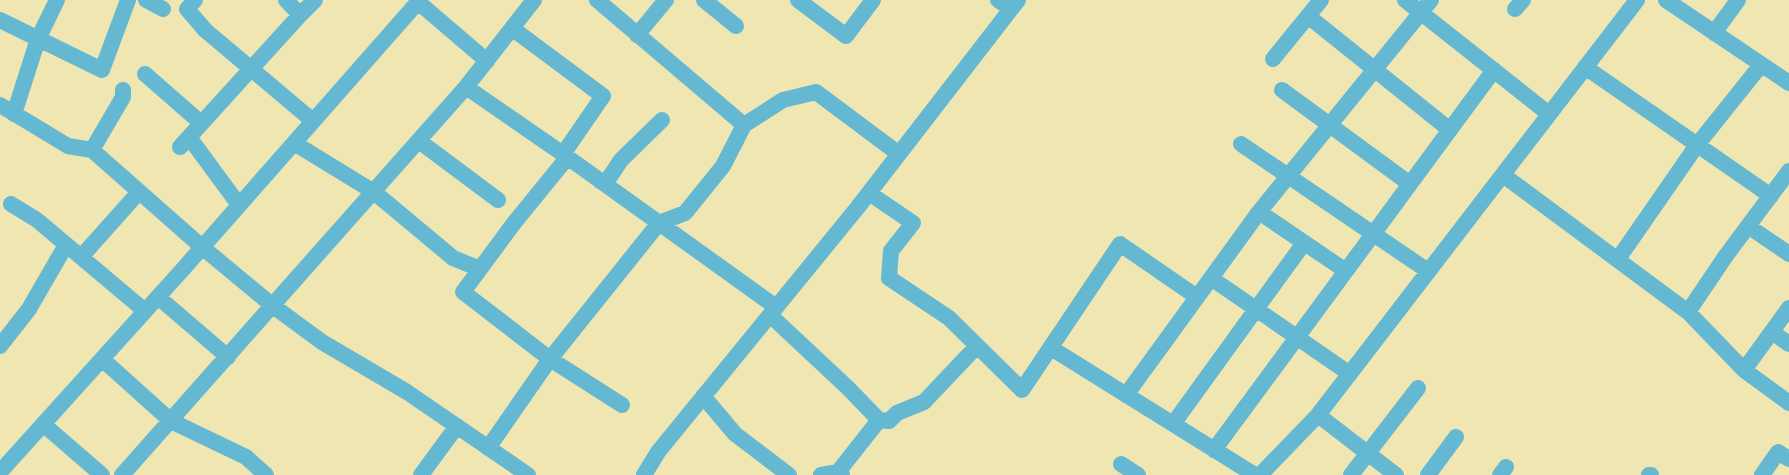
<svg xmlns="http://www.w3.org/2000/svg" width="1789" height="475" viewBox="0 0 1789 475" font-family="'Sofia Sans Condensed',sans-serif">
<rect width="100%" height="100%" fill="#efe6b2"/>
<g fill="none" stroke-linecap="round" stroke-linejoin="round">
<path stroke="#65b8d2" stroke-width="16" d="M146,0L163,9
M195,0L187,9L205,30L313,121
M597,0L744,125L783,100L816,92L899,154
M704,0L736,26
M798,0L846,36L873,0
M998,0L1011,9
M1405,0L1549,114
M1666,0L1789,83
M1515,9L1523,0
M300,15L315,0
M1308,16L1450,130
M0,20L102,70L128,0
M513,29L603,96L563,154
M1714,33L1738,0
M637,35L666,0
M1273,59L1321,0
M1585,67L1771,196
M145,74L201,123
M466,87L563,154L776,307
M1282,90L1410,184
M0,105L68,146L92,150L202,247L273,306L322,342L407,392L528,475
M14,114L38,39L57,0
M189,137L239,205
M419,141L498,200
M294,143L374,192L453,258L480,269
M1241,144L1428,271
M180,147L300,15L286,0
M92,150L123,97V90
M567,158L514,223L463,292L550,359L622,405
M1503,175L1688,312L1744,370L1789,403
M600,181L605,184L621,160L662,120
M869,193L913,223L891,251L889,278L949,318L1022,390L1120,244L1197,297
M11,204L37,220L145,311
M1259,212L1346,271
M1748,226L1789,254
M81,257L139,192
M1618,259L1697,145L1761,65
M1211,278L1350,374
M158,297L228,357
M1688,312L1725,257L1789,171
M770,315L848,388L879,420L838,472
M1772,332L1789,344
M0,346L29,309L66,245
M1051,348L1255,475
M102,359L171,421L246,457L266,475
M1744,370L1789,308
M1126,395L1259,212L1431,0
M703,396L735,434L789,475
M1318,415L1396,475
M879,420L889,421L897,413L924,402L977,346
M43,424L102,475
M1173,424L1304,243
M488,448L550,359L659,223L685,213L723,166L744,125
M1214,450L1494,70
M1121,464L1138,475
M0,472L184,268L418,2L487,61
M122,475L466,87L534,0
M421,475L457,426
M644,475L658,452L858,207L1018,0
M821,475L838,472L842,475
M1260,475L1318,415L1637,0
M1351,475L1418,388
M1428,475L1456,437
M1500,475L1506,467
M1649,475H1651
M1762,475L1778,452L1789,459"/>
</g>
</svg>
